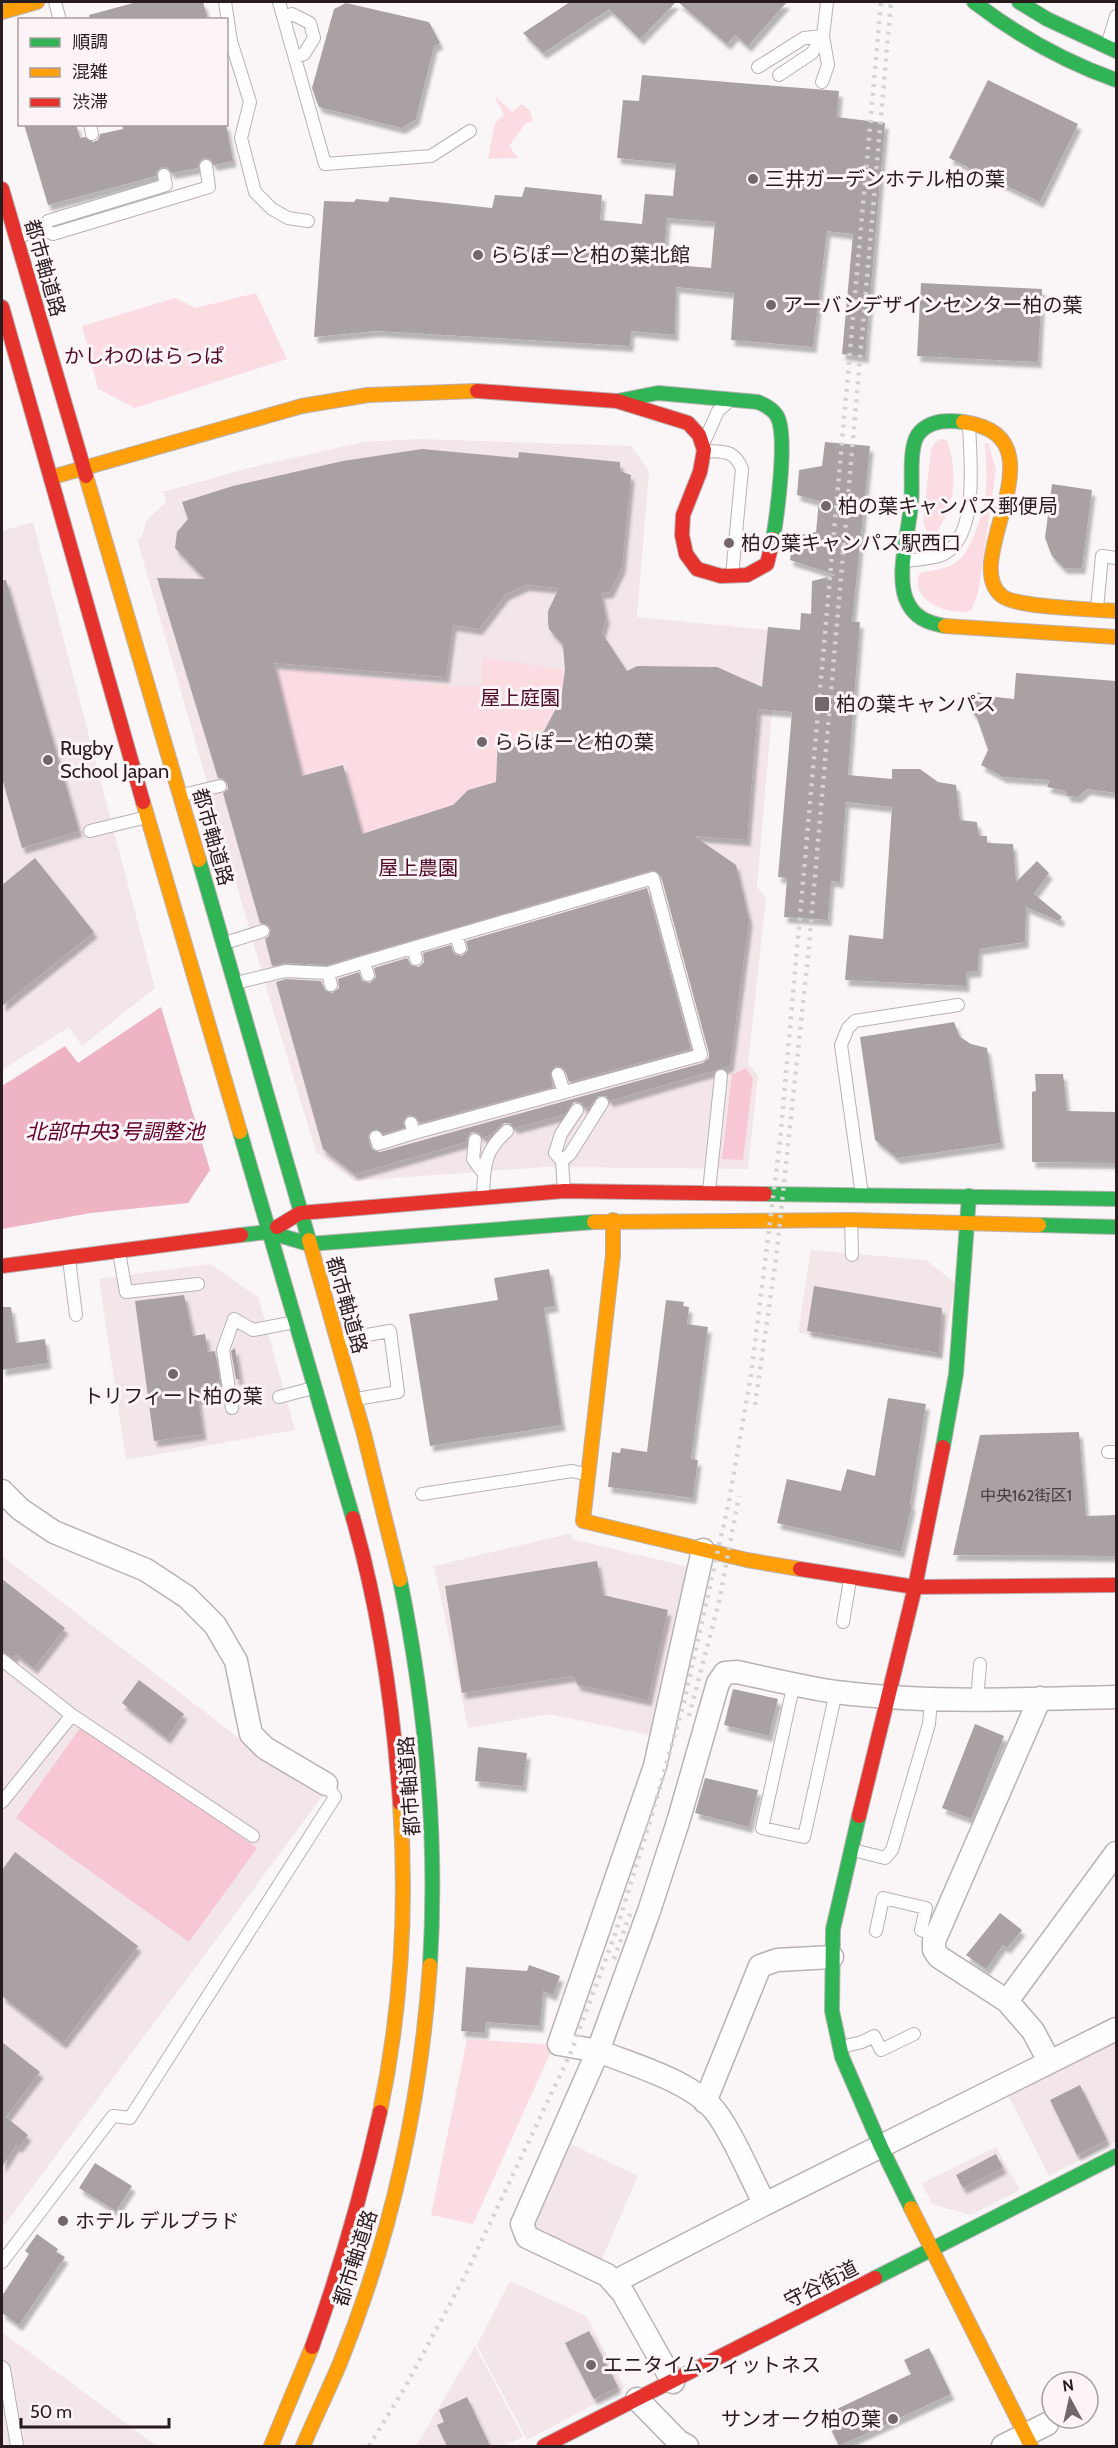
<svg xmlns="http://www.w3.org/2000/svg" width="1118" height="2448" viewBox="0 0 1118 2448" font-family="Cabin,'Noto Sans JP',sans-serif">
<defs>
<filter id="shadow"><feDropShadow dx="3.5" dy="6" stdDeviation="1.5" flood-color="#0004"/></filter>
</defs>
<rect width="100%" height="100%" fill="#faf6f7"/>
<path fill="#f2e6e8" d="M420,439L631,446L649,471L637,617L779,631L757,887L766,898L748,1064L758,1075L748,1169L545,1167L354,1181L316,1152L264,980L137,539L142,536L146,521L166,502L163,492L249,468L364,442Z
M33,522L155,988L82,1046L69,1027L2,1070V531Z
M811,1250L926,1260L955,1283L942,1358L798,1333Z
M210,1264L258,1297L295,1430L126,1460L99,1279Z
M571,1533L572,1539L697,1569L655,1736L549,1714L468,1728L434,1566Z
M2,1556L244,1742L324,1794L2,2228Z
M1116,2040V2141L1049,2176L1008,2095Z
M571,2144L638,2176L600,2263L536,2231L533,2221Z
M996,2147L1020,2190L971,2215L932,2204L922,2183Z
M510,2281L586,2316L625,2388L527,2440L477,2345Z
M2,2332L157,2446H2Z
M475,2346L523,2437L502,2446H416Z"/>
<path fill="#fbdce3" d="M494,95L512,112L522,104L530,111L533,121L525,124L509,146L518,158L488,159L495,123L504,115Z
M256,293L287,359L135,408L98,389L82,326L175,298L196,308Z
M942,439L947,440C957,470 957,504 937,531H927L923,523L931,450L935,442Z
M985,443H988L996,469L979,588L972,610C953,618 906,600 920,573C930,571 943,569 952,565C964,558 969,547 974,535C989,502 987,479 985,443Z
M482,657L565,670C561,696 554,730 527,742L507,740L498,734L496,782L468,790L453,805L362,834L344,763L302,776L276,671L293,670L452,686H482Z
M467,2039L554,2045L473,2224L431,2215Z"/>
<path fill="#f7c8d4" d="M746,1068L753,1078L743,1160L722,1159L732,1075Z
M83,1724L257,1848L189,1942L16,1818Z"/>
<path fill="#eeb4c3" d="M161,1007L210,1170L188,1203L91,1213L2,1229V1086L65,1046L78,1063Z"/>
<path fill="#aaa1a3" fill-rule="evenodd" filter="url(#shadow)" d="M137,2H203L208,20H90L89,15Z
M570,2H676L640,39L609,9L543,53L523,33Z
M678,2H787L748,46L735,35L727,44Z
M346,3L429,22L440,43L434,46L416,119L402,128L319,107L315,97L312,88L334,9Z
M642,75L839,91L837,117L885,123L865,357L842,354L853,234L827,231L813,347L731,340L734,293L676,287L675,335L631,331L630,346L376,331L314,337L324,201L354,202L356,199L388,202L390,197L492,208L495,195L522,197L525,187L602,195L600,220L642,224L645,194L673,196L676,164L617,158L623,100L639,101ZM667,218L715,222L711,268L663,264Z
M988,80L1078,124L1040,202L949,158Z
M24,124H76L80,138L85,137L93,142L98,140L100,134L123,129L122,124H226L233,161L214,165L210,159L204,158L199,162L198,168L172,173L167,167H162L156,172V176L48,205Z
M921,283L1042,289L1038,362L917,356Z
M825,442L870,446L852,622H860L848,775L892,779V769H920L938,782L956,785L960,820L977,822L979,836H987V843L1013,844L1016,882L1037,861L1049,873L1034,894L1062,917L1059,921L1026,907L1025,942L979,949L978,971L966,972V986L845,980L849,935L883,939L892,807L846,802L840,882L831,881L828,920L784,917L787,878L778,877L792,712L758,709L747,840L694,836L736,865L749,920L730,1066L610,1101L606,1096H599L590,1106L585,1108L581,1103L574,1102L565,1114L515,1128L510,1123H504L491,1135L483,1137L479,1133L472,1132L468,1136L466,1142L355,1174L323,1149L276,982L286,979L321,981L325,990L332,993L339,988L338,979L359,972L362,981L370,983L376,977L374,968L407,958L411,965L419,967L424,962L423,953L451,945L454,954L462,956L468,950L466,941L647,888L691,1049L569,1082L564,1068L556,1066L550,1073L553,1087L420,1123L416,1117L408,1115L403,1121L404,1128L383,1134L377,1129L371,1131L368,1136L370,1146L373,1150L380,1152L703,1063L709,1058V1053L661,876L654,870L327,965L285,963L272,966L265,939L269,936L271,929L268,925L260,923L223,793L228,789V784L223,778H218L157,578L205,579L175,548L177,532L188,519L182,502L233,486L343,461L422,449L518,458L519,452L620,462V471L631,475L622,567L610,592L601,593L606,618L602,633L627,671L637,666L717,667L762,687L768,627L800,630L801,613L811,614L812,581L836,575L790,560L793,536L816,532L819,501L797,495L799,470L822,466ZM526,585L559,588L548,611V623L549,629L563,645L565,670L561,699L544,731L527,742L515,744L498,736L496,782L468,790L453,805L362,834L343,765L302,776L274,663L446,677L453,625L479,629L506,594Z
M1052,484L1092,490L1082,568H1064L1052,556L1045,538Z
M2,580H6L79,831L22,848L2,778Z
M1016,673L1116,681V793L1087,789L1078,797L1067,796L1066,791L1047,787L1050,780L1003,777L981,765L988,750L977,718L970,708V703L978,692L987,696L1014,699Z
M35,858L94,932L2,1006V885Z
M954,1022L960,1037L971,1044L987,1048L1001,1143L897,1158L875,1140L860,1037Z
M1035,1074H1063L1067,1111L1116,1112V1163L1032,1162V1092L1036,1091Z
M549,1269L555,1306L544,1308L562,1425L430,1446L409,1314L498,1300L494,1278Z
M814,1286L942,1308L939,1353L807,1331Z
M184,1295L193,1336L205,1334L208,1352L215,1351L220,1382L214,1383L216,1396L198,1398L203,1434L154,1441L135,1301Z
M666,1300L684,1302L683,1306L689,1307L687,1324L708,1327L691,1459L698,1460L693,1498L608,1487L612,1452L620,1453L621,1448L647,1452Z
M2,1307H11L16,1343L45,1339L48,1363L2,1370Z
M235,1348L240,1379H236L231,1351Z
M888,1398L926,1404L910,1504L912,1505L901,1552L777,1523L787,1479L841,1491L847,1469L875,1476Z
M1079,1432L1086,1516L1116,1515V1556L953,1555L980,1435Z
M597,1561L603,1595L668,1610L648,1700L578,1685L573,1676L462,1693L445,1586Z
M2,1579L65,1628L34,1668L16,1654L13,1658L2,1652Z
M139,1680L184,1714L167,1738L122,1703Z
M733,1689L778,1699L769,1736L724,1725Z
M975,1724L1004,1736L971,1819L942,1808Z
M478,1747L527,1753L523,1786L475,1781Z
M705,1778L758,1790L749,1827L695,1813Z
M15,1852L138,1946L63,2043L2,1996V1870Z
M1000,1913L1022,1930L1007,1948L1003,1945L986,1969L966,1955Z
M529,1965L560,1976L553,1995L543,1991L540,2026L486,2022L485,2033L461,2031L466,1967L527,1971Z
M2,2042L40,2072L6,2117L28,2135L19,2147L16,2145L2,2167Z
M1080,2085L1107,2140L1077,2155L1050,2100Z
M996,2154L1003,2168L963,2188L956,2175Z
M95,2163L132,2186L116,2211L79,2188Z
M37,2234L58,2249L56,2252L65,2257L19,2325L2,2313V2296L29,2254L25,2251Z
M589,2331L618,2387L594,2399L565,2343Z
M929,2348L951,2394L839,2446L824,2415L911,2374L904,2360Z
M467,2397L490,2446H447L437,2425L444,2422L439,2410Z"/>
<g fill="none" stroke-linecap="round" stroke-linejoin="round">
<defs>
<path id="lane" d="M55,2L60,20
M225,2L231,41L250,102L241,138L255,192L272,209L288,218L308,221
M279,2L325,164L431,156L470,131
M283,17L292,14L310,23L314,38L304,54L295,57
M1107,46L1116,16
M758,67L804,38L823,36L827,2
M779,75L812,53L823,36
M822,82L828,65L823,36
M90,124L92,134
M43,229L53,234L209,187L206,166
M17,237L43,229L48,221L166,185L164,175
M705,440L718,411L726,404
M705,451C724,452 734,449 742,469L732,576
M905,561C917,559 932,559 942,555C980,537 970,458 969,424
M1097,608L1102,556L1116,558
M182,795L220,786
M90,831L147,817
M456,935L460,948
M225,943L263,931
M413,948L416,959
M328,973L331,985
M368,975L364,962L653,878L701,1055L414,1133L411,1123
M236,983L285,971L328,973L364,962
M558,1074L564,1092
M376,1137L378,1144L414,1133
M475,1140L473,1159L484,1174
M562,1161L570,1154L602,1103
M564,1191L562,1161L555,1153L561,1134L577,1110
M709,1191L721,1076
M862,1195L841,1045L848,1028L855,1021L958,1005
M483,1196C484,1166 484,1151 507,1131
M851,1221L852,1255
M119,1252L126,1292L198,1284
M69,1259L76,1315
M338,1340L390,1331L398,1392L356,1399
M279,1397L313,1388
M232,1408L223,1350L234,1319L253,1330L295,1322
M1108,1452H1116
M422,1494L572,1471L585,1474
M843,1622L850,1580
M2,1660L72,1715L253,1836
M794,1683L762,1828L804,1837L836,1692
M977,1701L980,1664
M2,1802L72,1715
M853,1850L885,1858L892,1850L929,1724L931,1699
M876,1931L883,1898L926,1908L921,1930L936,1936
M841,2047L862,2042L874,2036L881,2050L914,2034
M2,2262L113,2116L130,2118L335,1797L326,1784
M2,2367L4,2369L17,2446"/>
<path id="street" d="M2,1491L20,1509L54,1532L146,1570L187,1597L215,1625L236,1661L251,1734L265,1748L326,1784
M1116,1697C1023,1699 930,1704 836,1692C803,1687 770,1679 737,1672L725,1673L718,1683L678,1822L649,1911L598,2051C633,2065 696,2082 718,2115C736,2140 750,2177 765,2204L1116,2029
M1040,1698L934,1941V1950L939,1957L1007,2001L1033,2031L1049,2061
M1007,2001L1116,1853
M705,2102L760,1966L777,1960L832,1957
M614,2282L765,2204
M673,2382L623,2293L607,2275L527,2237L522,2224L598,2051L559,2044L655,1766L703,1550
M637,2399L678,2441L687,2446
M1003,2446L1047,2424"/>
<path id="fast" d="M974,2C1017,35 1065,62 1116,80
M1019,2L1047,19L1116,51
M617,401L658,393L758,402C765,405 773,409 777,416C788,435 777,515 773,539
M945,626C927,623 913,617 906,599C896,573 909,532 911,504C913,485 910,467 913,449C914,443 916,436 920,432C931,420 949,420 963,422
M199,860L309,1240
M240,1132L353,1518
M765,1194L1116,1199
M1039,1225L1116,1227
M241,1235L268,1232L309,1244L594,1222
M943,1447L956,1374L969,1196
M400,1580C426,1708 438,1835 430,1965
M859,1816L833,1929L832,2011L842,2057L881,2147L911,2208
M875,2278L1116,2156"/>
<path id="slow" d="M2,12L37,2
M963,422C1069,436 957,561 1002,596C1018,608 1093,609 1116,611
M56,476L302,406L368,395L477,391
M86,476L199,860
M945,626L1116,637
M143,802L240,1132
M613,1220V1255L583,1521L747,1560L800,1569
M594,1222L851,1220L1039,1225
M309,1240L364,1434L400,1580
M380,2112C401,2012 407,1904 400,1803
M911,2208L1031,2446
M271,2446L312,2347
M303,2446C315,2418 328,2391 340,2363C391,2237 421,2100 430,1965"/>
<path id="jam" d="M2,189L86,476
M2,307L143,802
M477,391L617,401L688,423L699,435L704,450L700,472L683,515L682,535L686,554L697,569L721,576L747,575L767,564L773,539
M277,1227L300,1213L564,1191L765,1194
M2,1266L241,1235
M353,1518C380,1612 393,1705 400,1803
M800,1569L915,1587L1116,1585
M859,1816L915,1587L943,1447
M312,2347C340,2270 362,2192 380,2112
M544,2446L875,2278"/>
</defs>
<use href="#lane" stroke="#b9b1b3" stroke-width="14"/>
<use href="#street" stroke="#b9b1b3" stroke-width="25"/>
<use href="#fast" stroke="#b9b1b3" stroke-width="16"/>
<use href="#slow" stroke="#b9b1b3" stroke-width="16"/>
<use href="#jam" stroke="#b9b1b3" stroke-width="16"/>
<use href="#lane" stroke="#fefefe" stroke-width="12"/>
<use href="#street" stroke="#fefefe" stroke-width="22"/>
<use href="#fast" stroke="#30b455" stroke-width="14"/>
<use href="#slow" stroke="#ff9f0a" stroke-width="14"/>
<use href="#jam" stroke="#e5322d" stroke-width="14"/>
<path stroke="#d5d3d4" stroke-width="4.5" stroke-dasharray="3 6" stroke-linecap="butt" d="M755,1405L776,1259L808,957L891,2
M689,1716L719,1602L739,1496
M614,1959L631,1911
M369,2446L404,2389L465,2276L571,2052L614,1937L651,1818L684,1702L729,1501L751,1375L780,1141L881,2"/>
</g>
<g fill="#72686b" stroke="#fcf4f6" stroke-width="2">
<circle cx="753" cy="179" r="6"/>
<circle cx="478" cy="255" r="6"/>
<circle cx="771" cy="305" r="6"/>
<circle cx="826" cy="506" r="6"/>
<circle cx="729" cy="543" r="6"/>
<rect x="814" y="696" width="16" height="16" rx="3"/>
<circle cx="482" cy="742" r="6"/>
<circle cx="48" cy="760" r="6"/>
<circle cx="173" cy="1374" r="6"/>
<circle cx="63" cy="2221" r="6"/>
<circle cx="591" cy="2365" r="6"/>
<circle cx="893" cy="2419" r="6"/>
</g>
<g text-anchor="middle" stroke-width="6" stroke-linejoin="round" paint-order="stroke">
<g font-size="16" fill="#493d40">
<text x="1026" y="1501">中央162街区1</text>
</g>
<g font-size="20" fill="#291c1f" stroke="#fcf4f6" text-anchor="start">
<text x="765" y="186">三井ガーデンホテル柏の葉</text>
<text x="490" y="262">ららぽーと柏の葉北館</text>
<text x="783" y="312">アーバンデザインセンター柏の葉</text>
<text x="838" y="513">柏の葉キャンパス郵便局</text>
<text x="741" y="550">柏の葉キャンパス駅西口</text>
<text x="836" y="711">柏の葉キャンパス</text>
<text x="494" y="749">ららぽーと柏の葉</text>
<text x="60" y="755">Rugby<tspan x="60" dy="23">School Japan</tspan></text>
<text x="173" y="1403" text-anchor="middle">トリフィート柏の葉</text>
<text x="75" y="2228">ホテル デルプラド</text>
<text x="603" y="2372">エニタイムフィットネス</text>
<text x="881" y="2426" text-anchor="end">サンオーク柏の葉</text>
</g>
<g font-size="20" fill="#291c1f" stroke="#fcf4f6">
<text transform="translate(45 268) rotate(74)" y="7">都市軸道路</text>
<text transform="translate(213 837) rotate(74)" y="7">都市軸道路</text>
<text transform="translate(347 1305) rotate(74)" y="7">都市軸道路</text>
<text transform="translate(409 1786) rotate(-94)" y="7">都市軸道路</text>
<text transform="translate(355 2258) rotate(-72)" y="7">都市軸道路</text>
<text transform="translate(821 2284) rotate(-27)" y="7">守谷街道</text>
</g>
<g font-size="20" fill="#500926" stroke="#fcf4f6">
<text x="144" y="363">かしわのはらっぱ</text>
<text x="520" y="705">屋上庭園</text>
<text x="418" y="875">屋上農園</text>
</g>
<g font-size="21" font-style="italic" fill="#63002d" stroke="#fcf4f6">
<text x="115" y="1139">北部中央3号調整池</text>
</g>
</g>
<rect width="1118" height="2448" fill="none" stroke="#291c1f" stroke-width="6"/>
<rect x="18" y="18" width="210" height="108" fill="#fcf4f6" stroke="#a89ea0" stroke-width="1.5"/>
<rect x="30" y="38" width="30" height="9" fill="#30b455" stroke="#a89ea0" stroke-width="1.5"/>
<text x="72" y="48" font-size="18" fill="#291c1f">順調</text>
<rect x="30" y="68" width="30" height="9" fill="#ff9f0a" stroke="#a89ea0" stroke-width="1.5"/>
<text x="72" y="78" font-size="18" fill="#291c1f">混雑</text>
<rect x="30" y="98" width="30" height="9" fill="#e5322d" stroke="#a89ea0" stroke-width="1.5"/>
<text x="72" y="108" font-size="18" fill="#291c1f">渋滞</text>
<g transform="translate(1070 2400) rotate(352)"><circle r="28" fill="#fcf4f6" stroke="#a89ea0" stroke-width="1.5"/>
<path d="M0-4.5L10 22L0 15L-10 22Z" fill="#72686b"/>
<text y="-9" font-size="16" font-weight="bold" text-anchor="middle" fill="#291c1f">N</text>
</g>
<path d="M21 2418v9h148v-9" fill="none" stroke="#291c1f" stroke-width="3"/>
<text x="30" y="2418" font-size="18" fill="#291c1f" stroke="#fcf4f6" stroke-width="4.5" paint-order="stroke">50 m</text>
</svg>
